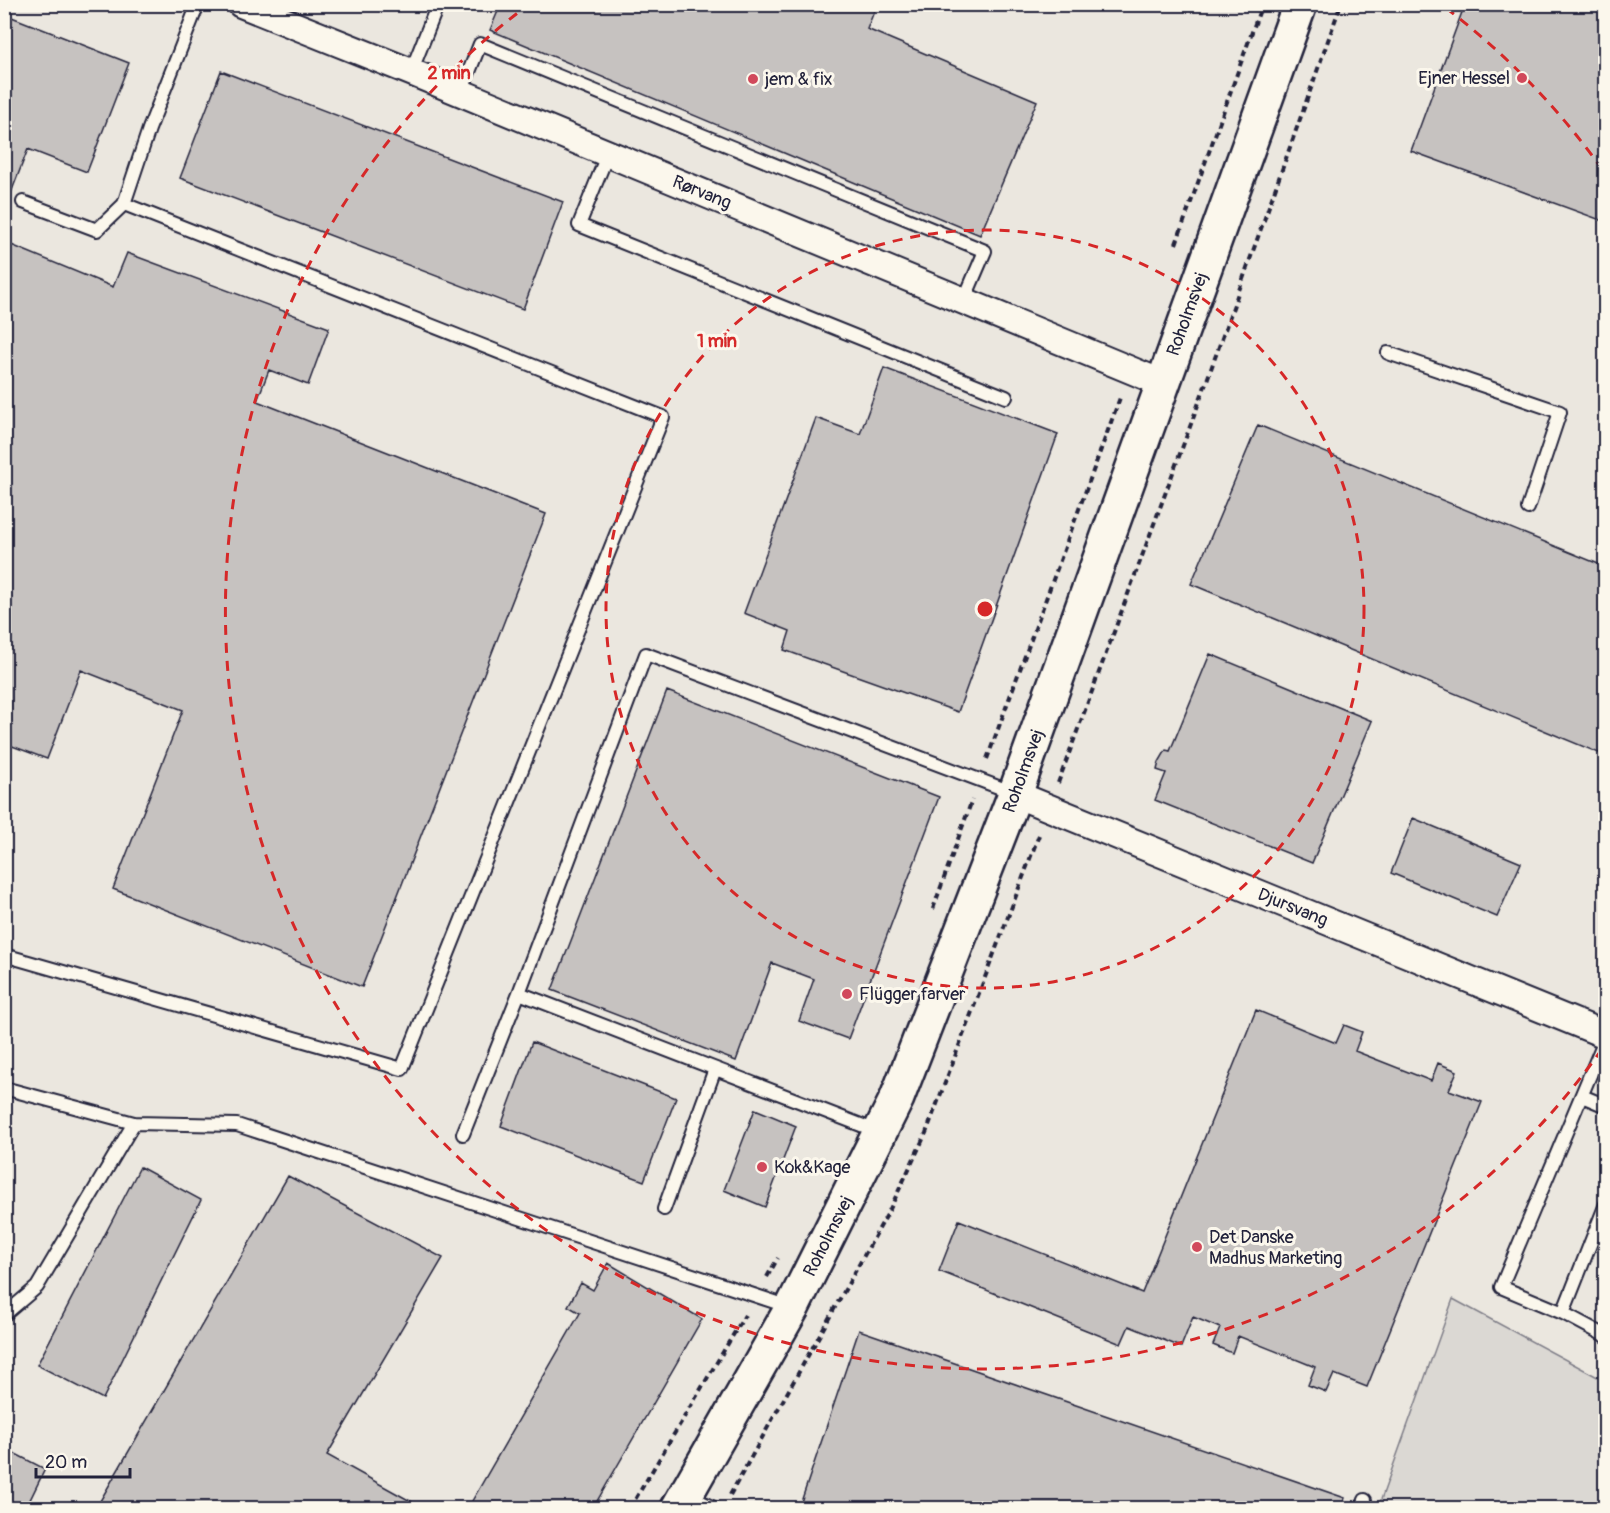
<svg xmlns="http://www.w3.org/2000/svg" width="1610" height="1513" viewBox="0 0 1610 1513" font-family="Pangolin,sans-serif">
<rect width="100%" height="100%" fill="#fbf7ec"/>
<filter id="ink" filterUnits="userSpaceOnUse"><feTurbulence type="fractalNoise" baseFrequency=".0167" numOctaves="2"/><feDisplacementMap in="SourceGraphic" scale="12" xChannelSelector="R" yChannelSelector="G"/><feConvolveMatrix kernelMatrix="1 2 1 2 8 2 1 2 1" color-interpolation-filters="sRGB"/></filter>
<g filter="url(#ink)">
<path fill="#ebe7df" d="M5,5H1605V1508H5Z"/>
<path fill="#dbd8d3" stroke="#7e7d87" stroke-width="1.5" d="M1453,1299L1605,1381V1508H1378Z"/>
<path fill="#c6c2c0" stroke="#22223b" stroke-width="1.5" d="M501,4H877L867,29L1037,101L980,235L490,30Z
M1465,4H1606V222L1411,151Z
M4,14L129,63L87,172L28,149L4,211Z
M221,71L563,202L523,309L180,178Z
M4,242L113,287L127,253L329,328L308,385L269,370L257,401L546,514L362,987L113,889L183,710L81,670L47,759L4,743Z
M884,368L1058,434L958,712L784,650L790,631L744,613L816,418L860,434Z
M1258,425L1606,567V756L1191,584Z
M1210,654L1372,721L1312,863L1155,800L1166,773L1157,770L1159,762L1166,750L1170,751Z
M667,691L939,797L848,1039L799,1021L814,979L772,963L736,1061L552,990Z
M1413,818L1521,863L1497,917L1391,873Z
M1256,1010L1336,1043L1344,1025L1362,1032L1355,1051L1431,1081L1438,1063L1457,1071L1449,1090L1482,1102L1367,1387L1334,1374L1326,1392L1308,1385L1315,1367L1238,1336L1232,1353L1213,1345L1220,1328L1193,1317L1181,1347L1129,1326L1121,1344L939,1271L959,1220L1142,1293Z
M532,1042L676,1098L644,1181L501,1126Z
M755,1109L796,1126L765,1207L724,1190Z
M140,1167L201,1200L103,1399L37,1365Z
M288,1176L443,1258L327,1455L423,1508H299L296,1507L295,1508H96Z
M608,1263L702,1319L593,1508H468L580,1313L568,1306L581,1283L593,1290Z
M859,1330L1345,1498L1341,1508H799Z
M4,1448L45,1469L26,1508H4Z"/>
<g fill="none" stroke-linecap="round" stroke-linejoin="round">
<defs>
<path id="lane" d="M411,72L438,4
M461,92L480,44L985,251L964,300
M608,153L579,225L1006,397
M23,202L97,230L124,204L149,129L198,4
M1388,353L1560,412L1528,508
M4,955L402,1069L663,417L124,204
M519,993L646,654L1014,793
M1606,1037L1501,1287L1563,1313L1606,1336
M4,1088L134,1123L37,1287L4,1315
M1582,1096L1606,1106
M134,1123L237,1125L790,1307
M463,1134L519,993L879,1132
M664,1209L715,1069
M1563,1313L1606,1204
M688,1496L714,1508
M1362,1508L1365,1500"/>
<path id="street" d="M241,4L411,72L1162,383
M1015,794L1606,1035"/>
<path id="secondary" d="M678,1508L792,1308L897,1098L1015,794L1300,4"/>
</defs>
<use href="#lane" stroke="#22223b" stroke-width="16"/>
<use href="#street" stroke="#22223b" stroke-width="30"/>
<use href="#secondary" stroke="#22223b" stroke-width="38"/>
<path stroke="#22223b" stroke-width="4" stroke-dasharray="6 4.5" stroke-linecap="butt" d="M1176,244L1262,4
M987,759L1121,395
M1058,783L1201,397L1341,4
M933,909L972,800
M767,1277L778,1258
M730,1495L889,1211L926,1133L1039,835
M630,1508L745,1315"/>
<use href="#lane" stroke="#fbf7ec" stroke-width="12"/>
<use href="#street" stroke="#fbf7ec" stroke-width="26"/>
<use href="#secondary" stroke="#fbf7ec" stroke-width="33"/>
</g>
</g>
<g fill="none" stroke="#d62828" stroke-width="3" stroke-dasharray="10 8">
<circle cx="985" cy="609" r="379"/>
<path d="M1602 1049A758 758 0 1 1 524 8M1446 8A758 758 0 0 1 1602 169"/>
</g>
<g fill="#d1495b" stroke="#fbf7ec" stroke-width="2">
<circle cx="1522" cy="78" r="6"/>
<circle cx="753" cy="79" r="6"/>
<circle cx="847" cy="994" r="6"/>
<circle cx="762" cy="1167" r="6"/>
<circle cx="1197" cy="1247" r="6"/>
</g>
<g text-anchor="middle" stroke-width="6" stroke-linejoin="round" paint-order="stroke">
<g font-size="18" fill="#22223b" stroke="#fbf7ec" text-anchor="start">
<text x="1510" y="84" text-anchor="end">Ejner Hessel</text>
<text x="765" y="85">jem &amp; fix</text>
<text x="859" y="1000">Flügger farver</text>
<text x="774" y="1173">Kok&amp;Kage</text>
<text x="1209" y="1243">Det Danske<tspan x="1209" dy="21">Madhus Marketing</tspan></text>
</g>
<g font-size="18" fill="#22223b" stroke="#fbf7ec">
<text transform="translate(702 192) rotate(22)" y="6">Rørvang</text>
<text transform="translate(1187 314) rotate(-70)" y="6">Roholmsvej</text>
<text transform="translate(1023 771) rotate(-70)" y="6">Roholmsvej</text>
<text transform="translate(1293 907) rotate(22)" y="6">Djursvang</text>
<text transform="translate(828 1236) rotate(-63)" y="6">Roholmsvej</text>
</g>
</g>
<circle cx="985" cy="609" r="9" fill="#d62828" stroke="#fbf7ec" stroke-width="3"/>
<g font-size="18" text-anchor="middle" font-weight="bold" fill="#d62828" stroke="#fbf7ec" stroke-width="6" stroke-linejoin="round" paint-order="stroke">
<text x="449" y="79">2 min</text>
<text x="717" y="347">1 min</text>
</g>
<rect width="1610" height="1513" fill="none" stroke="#fbf7ec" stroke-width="24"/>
<rect x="12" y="12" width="1586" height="1489" fill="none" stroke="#22223b" stroke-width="2" filter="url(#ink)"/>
<path d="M36 1468v9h94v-9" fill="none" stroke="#22223b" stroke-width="3"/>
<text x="45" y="1468" font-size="18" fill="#22223b" stroke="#fbf7ec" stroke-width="4.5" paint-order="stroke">20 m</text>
</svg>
